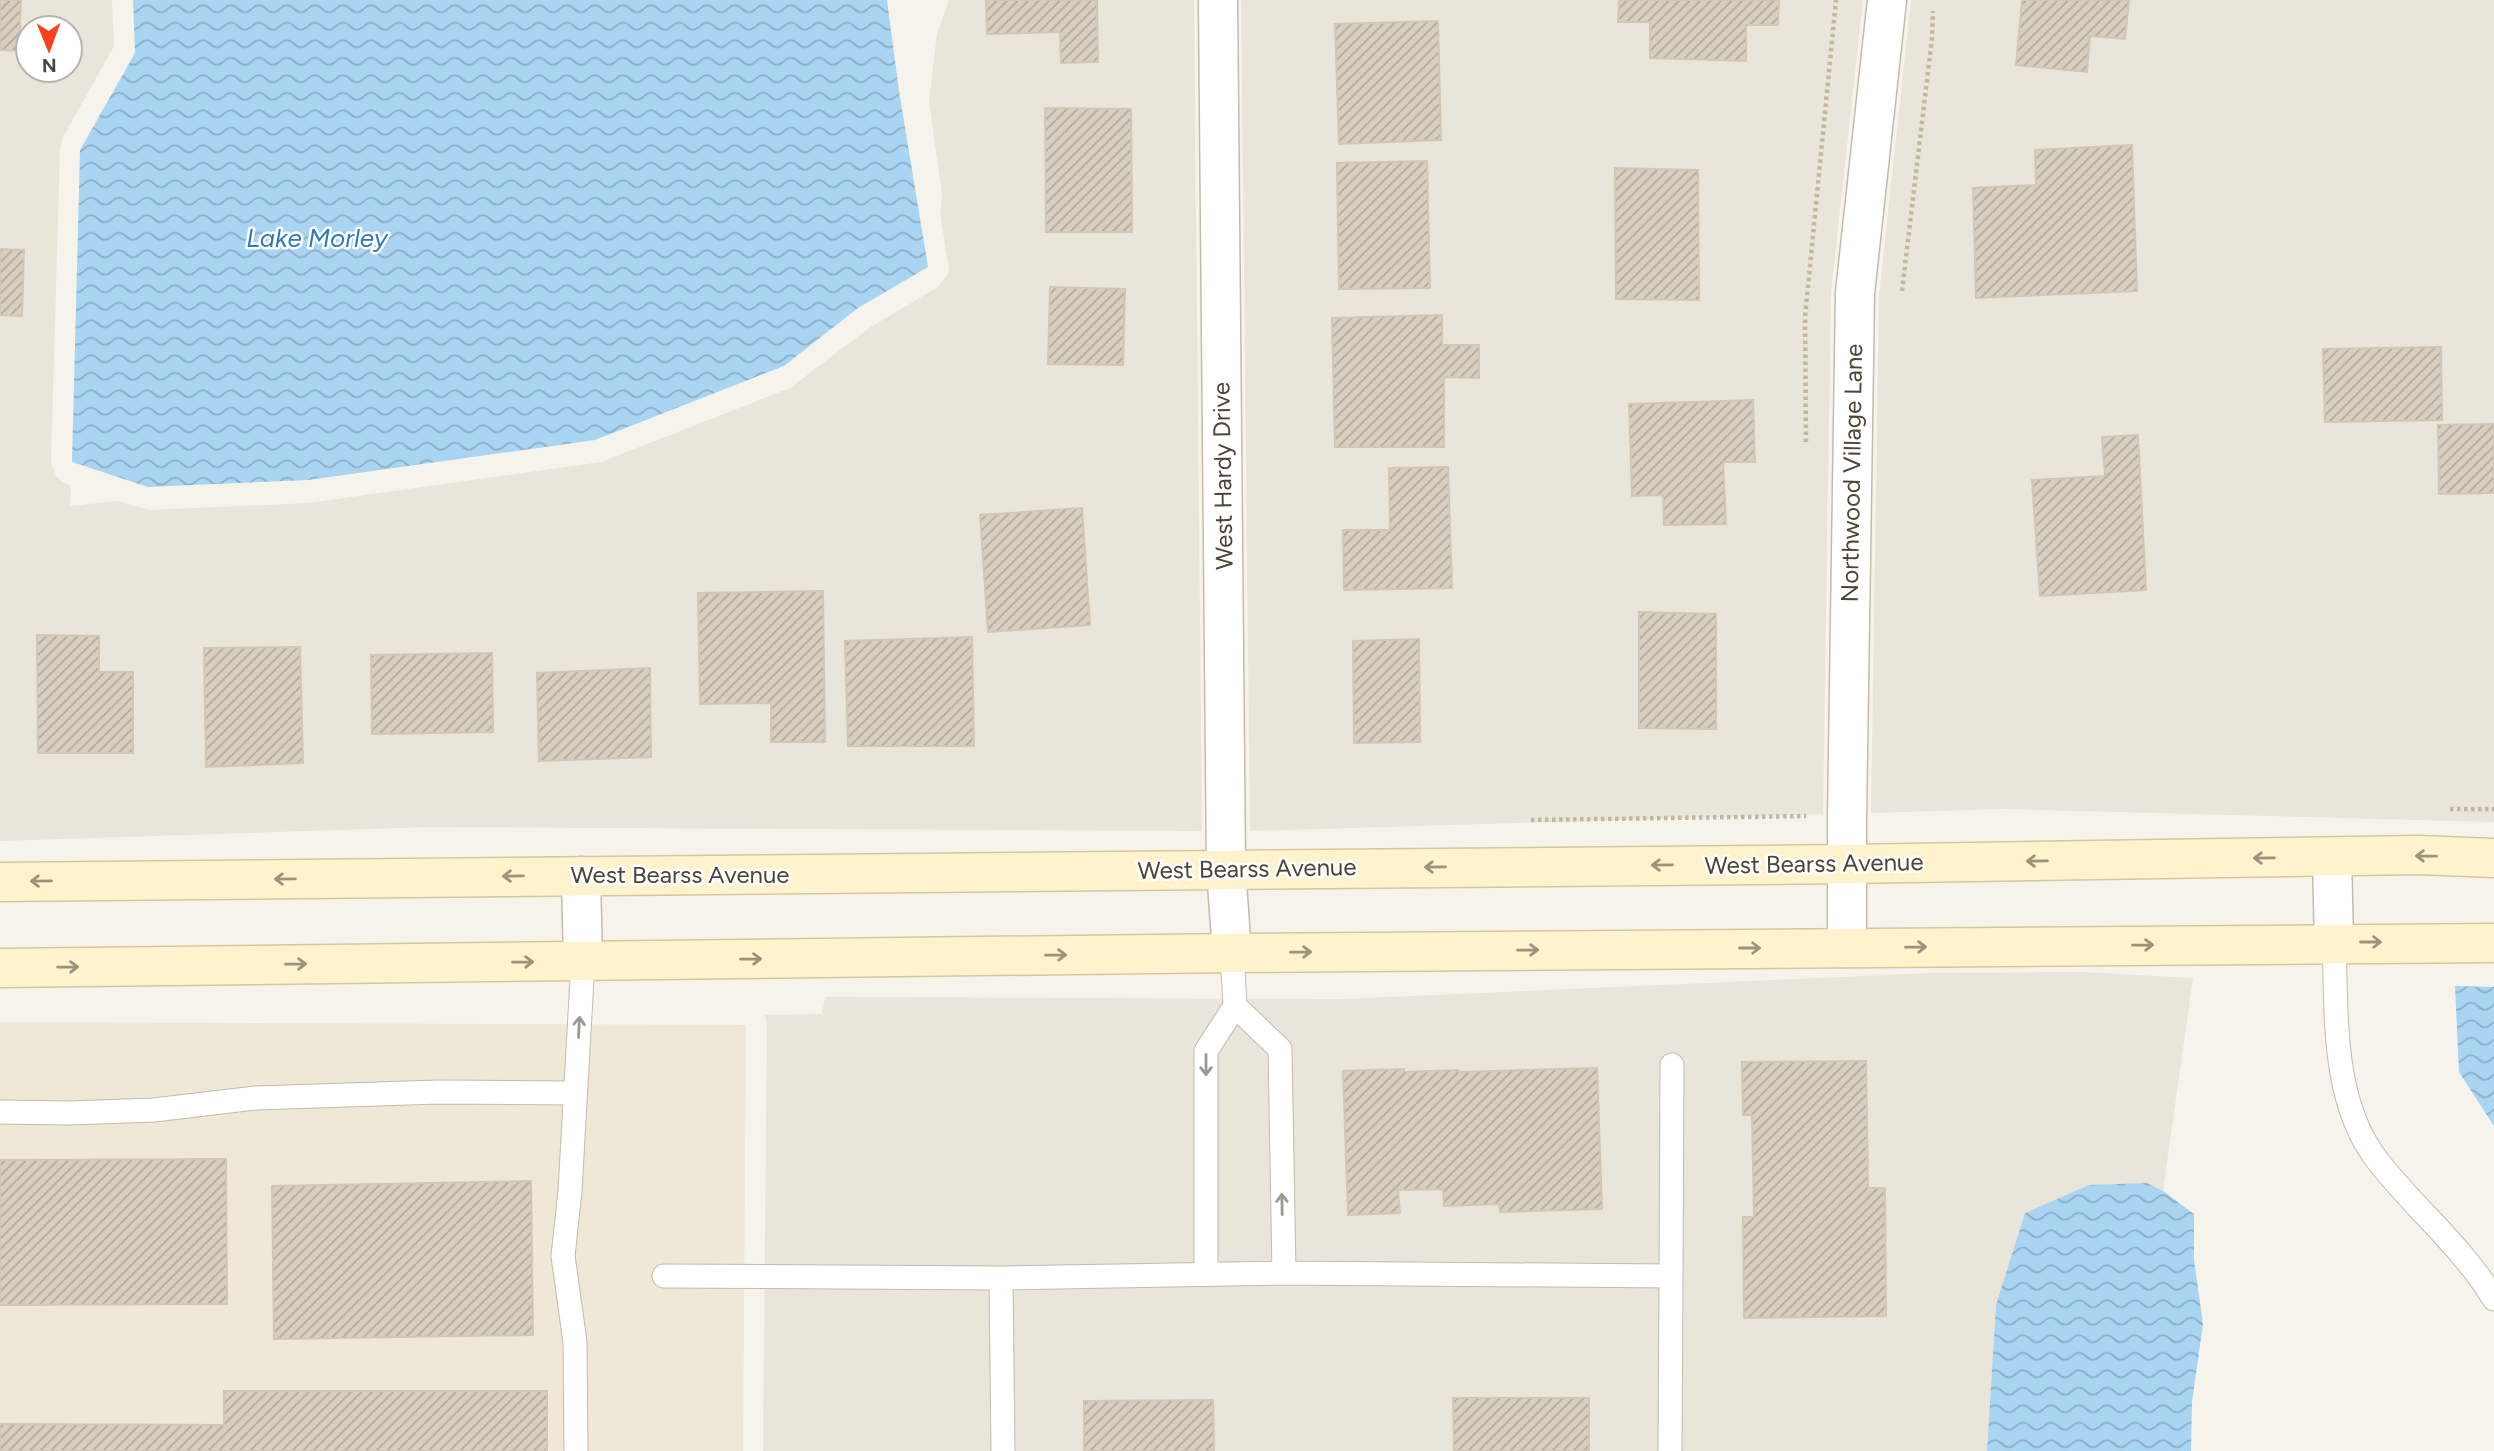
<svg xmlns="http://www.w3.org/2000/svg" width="2494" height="1451" viewBox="0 0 2494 1451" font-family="Figtree,sans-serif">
<defs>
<pattern id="water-waves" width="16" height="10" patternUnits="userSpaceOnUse" patternTransform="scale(1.75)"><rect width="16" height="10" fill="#a9d4f2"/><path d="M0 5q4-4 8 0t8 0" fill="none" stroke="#8caec5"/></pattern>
<pattern id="building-hatch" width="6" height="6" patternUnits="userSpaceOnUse" patternTransform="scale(1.75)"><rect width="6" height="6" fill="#d8cfc1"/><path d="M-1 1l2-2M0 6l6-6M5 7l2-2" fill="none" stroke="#b1aa9e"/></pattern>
</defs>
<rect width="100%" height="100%" fill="#f6f3ec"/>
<path fill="#eae5da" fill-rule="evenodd" d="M0,0H112L114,46L63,137L60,148L51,462L56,476L61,481L71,486L70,506L118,501L149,510L308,503L601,462L790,388L869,328L938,287L947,276L949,269L940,213L942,195L929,101L937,34L949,0H1194L1202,831L429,827L0,841ZM28,28H70V70H28Z
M1241,0H1863L1831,292L1823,814L1250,831Z
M1911,0H2494V822L2002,809L1871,813L1879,295Z
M2080,972L2193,978L2163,1191L2147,1183L1996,1305L1987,1451H763L767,1025L765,1015L822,1014L825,997L1345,999L1931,973Z"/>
<path fill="#efe8d6" d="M0,1022L746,1025L743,1451H0Z"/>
<path fill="url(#water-waves)" d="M133,0H887L899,91L928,267L858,308L784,366L595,440L308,480L148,487L72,462L80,150L135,53Z
M2455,986L2494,987V1126L2459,1072Z
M2147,1183L2163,1191L2194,1214V1260L2203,1324L2192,1402L2191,1451H1987L1996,1305L2025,1213L2089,1185Z"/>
<path fill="url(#building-hatch)" stroke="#d3c7b4" stroke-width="2" d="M0,0H21L19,51L0,50Z
M986,0H1097L1098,62L1061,63L1060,32L987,34Z
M1619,0H1779L1778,25H1746V61L1650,58V22H1618Z
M2022,0H2129L2125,39L2090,36L2087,72L2016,65Z
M1438,21L1441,140L1339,144L1335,24Z
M1045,108L1131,109L1132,232H1046Z
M2132,145L2137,291L1976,298L1973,188L2036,185L2035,150Z
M1427,161L1430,288L1339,289L1337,163Z
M1615,168L1698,170L1699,300L1616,299Z
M0,249L24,250L22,316L0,315Z
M1050,287L1125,289L1123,365L1048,364Z
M1442,315V345H1479V378L1444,377V447H1335L1332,318Z
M2441,347L2442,420L2325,422L2323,349Z
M1753,400L1755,462H1723L1726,524L1664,525L1663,495L1632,496L1629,404Z
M2494,424V493L2439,494L2438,425Z
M2138,435L2146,590L2040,596L2032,480L2105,476L2102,437Z
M1448,467L1452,588L1344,590L1343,530H1390L1389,468Z
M1082,508L1090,625L988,632L980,515Z
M823,591L825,742H771V703L700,704L698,593Z
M1639,612L1716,614V729L1639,728Z
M37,635L99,636V672H133V753H38Z
M972,637L974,746H848L845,641Z
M1419,639L1420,742L1354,743L1353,641Z
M300,647L303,763L206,767L204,648Z
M492,653L493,732L372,734L371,655Z
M650,668L651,757L539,761L537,673Z
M1866,1061L1868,1188H1885L1886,1316L1744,1318L1743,1217H1754L1752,1115H1743L1742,1062Z
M1597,1068L1602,1209L1500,1212L1499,1204L1444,1206L1443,1189L1398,1190L1400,1213L1348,1215L1343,1071L1404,1069V1072L1458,1070L1459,1072Z
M226,1159L227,1304L0,1305V1160Z
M531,1181L533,1335L274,1339L272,1186Z
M224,1391H547V1451H0V1424L224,1425Z
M1453,1398H1589V1451H1454Z
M1213,1400L1214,1451H1084V1401Z"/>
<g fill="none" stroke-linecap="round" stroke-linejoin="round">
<defs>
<path id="service" d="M2334,943C2337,1014 2331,1100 2377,1160C2414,1208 2462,1246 2494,1299
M1235,1006L1280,1049L1284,1273
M0,1112L69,1113L154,1110L256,1098L438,1092L575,1093
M1206,1274V1051L1235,1006L1232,953
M664,1276L1001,1278
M1671,1276L1672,1065
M576,1451L575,1342L563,1256L570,1191L583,961
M1003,1451L1001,1278L1284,1273L1671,1276L1670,1451"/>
<path id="minor" d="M1218,0L1226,869L1232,953
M2332,857L2334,943
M581,876L583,961
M1847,947V819L1855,293L1887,0"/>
<path id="secondary" d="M0,882L1847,864L2419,855L2494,858
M0,968L1232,953L2494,943"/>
</defs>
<use href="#service" stroke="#c2bbae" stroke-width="25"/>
<use href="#minor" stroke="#c2bbae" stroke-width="41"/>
<use href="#secondary" stroke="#d6c79b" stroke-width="41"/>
<path stroke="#c4b79f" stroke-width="4.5" stroke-dasharray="3.5 3.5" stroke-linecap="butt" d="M1902,291L1932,38L1933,11
M1806,442L1805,317L1836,0
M2450,809H2494
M1531,820L1806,816"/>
<use href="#service" stroke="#fff" stroke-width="23"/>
<use href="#minor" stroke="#fff" stroke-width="38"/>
<use href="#secondary" stroke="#fff3cd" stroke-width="38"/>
</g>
<defs><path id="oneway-shaft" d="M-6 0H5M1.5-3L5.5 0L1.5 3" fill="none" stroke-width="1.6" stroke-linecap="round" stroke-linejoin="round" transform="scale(1.75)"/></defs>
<g stroke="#9c937c">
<use href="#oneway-shaft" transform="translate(2426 856) rotate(-179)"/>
<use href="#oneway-shaft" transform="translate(2264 858) rotate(179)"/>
<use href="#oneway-shaft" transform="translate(2037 861) rotate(179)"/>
<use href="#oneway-shaft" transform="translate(1662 865) rotate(179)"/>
<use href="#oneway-shaft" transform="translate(1435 867) rotate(179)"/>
<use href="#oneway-shaft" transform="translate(513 876) rotate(179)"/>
<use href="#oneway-shaft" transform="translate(285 879) rotate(179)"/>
<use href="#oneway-shaft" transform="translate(41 881) rotate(179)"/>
<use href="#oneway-shaft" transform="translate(2371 942)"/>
<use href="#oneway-shaft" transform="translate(2143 945) rotate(-1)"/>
<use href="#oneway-shaft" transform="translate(1916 947) rotate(-1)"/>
<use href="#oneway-shaft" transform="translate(1750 948)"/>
<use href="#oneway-shaft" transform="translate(1528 950) rotate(-1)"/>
<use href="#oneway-shaft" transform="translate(1301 952) rotate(-1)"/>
<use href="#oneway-shaft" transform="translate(1056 955) rotate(-1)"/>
<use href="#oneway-shaft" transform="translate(751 959) rotate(-1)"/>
<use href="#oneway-shaft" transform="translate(523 962) rotate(-1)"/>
<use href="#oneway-shaft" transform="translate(296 964) rotate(-1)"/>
<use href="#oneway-shaft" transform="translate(68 967) rotate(-1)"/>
</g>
<g stroke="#9c9892">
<use href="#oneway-shaft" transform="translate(579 1027) rotate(-87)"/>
<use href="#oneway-shaft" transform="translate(1206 1065) rotate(90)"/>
<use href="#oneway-shaft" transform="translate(1282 1204) rotate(-91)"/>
</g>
<g text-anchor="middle" stroke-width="5" stroke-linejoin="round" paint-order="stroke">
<g font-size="24" fill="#4b4439" stroke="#fff">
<text transform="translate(1852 473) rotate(-89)" y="8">Northwood Village Lane</text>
<text transform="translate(1223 476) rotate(-91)" y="8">West Hardy Drive</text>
<text transform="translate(1814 864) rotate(-1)" y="8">West Bearss Avenue</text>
<text transform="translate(1247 869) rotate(-1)" y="8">West Bearss Avenue</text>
<text x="680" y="883">West Bearss Avenue</text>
</g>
<g font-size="26" font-style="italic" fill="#2e7ab2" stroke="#fff">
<text x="317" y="247">Lake Morley</text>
</g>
</g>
<g transform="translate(49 49) rotate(179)"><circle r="33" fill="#ffffff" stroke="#b7b4b0" stroke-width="2"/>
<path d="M0-5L12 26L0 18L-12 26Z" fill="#fc3f1d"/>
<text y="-10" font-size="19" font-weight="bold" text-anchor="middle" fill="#4b4439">N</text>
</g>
</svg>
